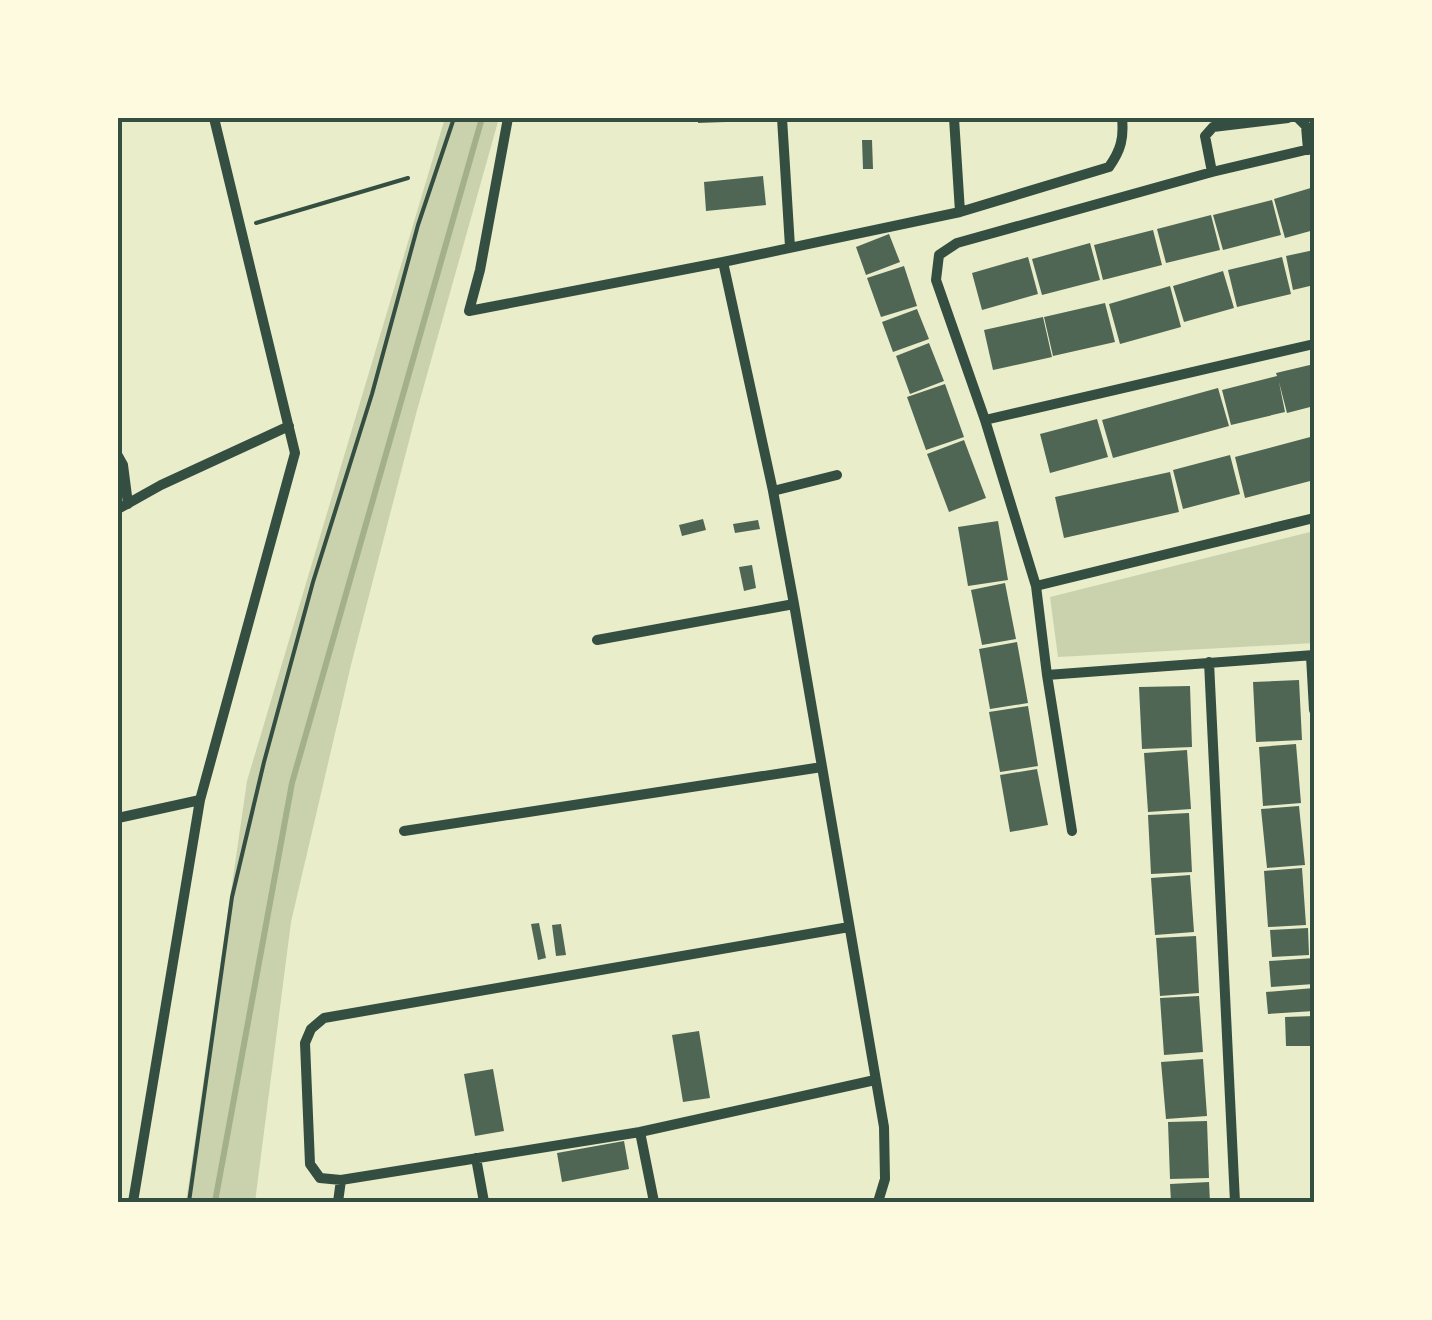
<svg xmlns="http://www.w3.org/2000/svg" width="1432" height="1320" viewBox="0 0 1432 1320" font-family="Spectral,serif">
<rect width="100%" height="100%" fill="#e9edc9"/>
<path fill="#cad2ad" d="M445,118H499L416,414L351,665L291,922L255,1202H186L247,781Z
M1314,531V643L1058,657L1050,597Z"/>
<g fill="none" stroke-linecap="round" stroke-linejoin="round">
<path stroke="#a3b18a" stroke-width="6" d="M215,1202L292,783L482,118"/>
</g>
<path fill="#4f6655" d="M698,118H754V121L698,123Z
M862,140H872L873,169H863Z
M763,176L766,205L706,211L704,182Z
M1314,187V230L1285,238L1274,199Z
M1272,200L1281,235L1223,250L1213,215Z
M1211,215L1220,250L1166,263L1157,229Z
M1153,230L1162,265L1103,280L1094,245Z
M889,234L900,262L866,275L856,247Z
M1090,243L1100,280L1042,295L1032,259Z
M1314,250V285L1293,290L1286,256Z
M1028,257L1038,294L982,310L972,273Z
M1282,257L1291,294L1237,307L1228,270Z
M904,266L917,306L881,317L867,278Z
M1223,271L1234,308L1184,322L1173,286Z
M1170,286L1181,327L1120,344L1109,304Z
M1105,303L1115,342L1053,356L1044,317Z
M917,309L929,339L893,352L882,322Z
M1043,317L1052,357L993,370L984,330Z
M929,343L944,381L910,394L896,356Z
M1314,364V406L1287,413L1279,382L1285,412L1231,425L1222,390L1277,376L1276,373Z
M945,384L964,437L926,450L907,397Z
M1218,388L1229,426L1113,458L1102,420Z
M1097,419L1108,457L1050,473L1040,434Z
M1314,436V480L1245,498L1235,457Z
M964,440L986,498L949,512L927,454Z
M1230,455L1240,494L1183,509L1173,470Z
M1170,472L1179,512L1064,538L1055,497Z
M703,519L706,530L682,536L679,525Z
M758,520L760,529L735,533L733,524Z
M998,521L1008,580L968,586L958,527Z
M752,565L756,588L744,591L739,567Z
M1005,583L1016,639L982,645L971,590Z
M1017,642L1028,703L990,709L979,649Z
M1299,680L1302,740L1256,742L1253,682Z
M1190,686L1192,747L1142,749L1139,687Z
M1028,706L1038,766L1000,772L989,712Z
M1296,744L1301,803L1263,806L1259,747Z
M1187,750L1191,809L1148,812L1144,753Z
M1037,769L1048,825L1010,832L1000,775Z
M1299,806L1305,865L1267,868L1261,809Z
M1189,813L1192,872L1151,874L1148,815Z
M1302,868L1306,925L1268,927L1264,871Z
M1190,875L1194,932L1155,935L1151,878Z
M539,923L546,958L538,960L531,924Z
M561,924L566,955L556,956L552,925Z
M1308,928L1309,955L1272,957L1270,930Z
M1196,936L1199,993L1160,996L1156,938Z
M1314,958V984L1271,987L1269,961Z
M1314,988V1011L1268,1014L1266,992Z
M1199,996L1203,1052L1164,1055L1160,998Z
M1314,1016V1046H1286L1285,1017Z
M699,1031L710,1098L683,1102L672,1035Z
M1203,1059L1207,1116L1166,1119L1161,1062Z
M493,1069L504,1131L475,1136L464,1074Z
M1207,1121L1209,1178L1170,1179L1168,1122Z
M624,1141L629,1169L562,1182L557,1153Z
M1209,1182L1210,1202H1171L1170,1184Z"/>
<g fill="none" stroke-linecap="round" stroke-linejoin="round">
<path stroke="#344e41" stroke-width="4" d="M256,223L408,178
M189,1202L232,897L264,762L313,582L372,394L418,225L454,118"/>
<path stroke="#344e41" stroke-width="10" d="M508,118L480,270L469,311L723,262L960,212L1109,167C1121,150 1124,138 1122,118
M782,118L790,247
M954,118L960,212
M1298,118L1306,126L1308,150
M1212,172L1205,136L1213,127L1288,118
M723,262L773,491L794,604L884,1127L885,1179L878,1202
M985,420L1314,344
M118,456L123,465L128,504
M773,491L837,475
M118,509L161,485L289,426
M1036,586L1314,518
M597,640L794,604
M1311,656L1314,710
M1209,662L1235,1202
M1047,675L1314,655
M118,818L200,800
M404,831L822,767
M1072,831L1047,675L1036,586L985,420L936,280L939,255L957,243L1212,172L1314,148
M640,1132L654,1202
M476,1158L484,1202
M341,1180L320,1178L310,1164L305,1043L311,1029L324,1018L849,927
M133,1202L200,800L295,453L214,118
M338,1202L341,1180L640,1132L875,1080"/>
</g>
<rect width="1432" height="1320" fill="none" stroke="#fefae0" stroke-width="240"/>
<rect x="120" y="120" width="1192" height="1080" fill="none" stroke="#344e41" stroke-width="4"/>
</svg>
